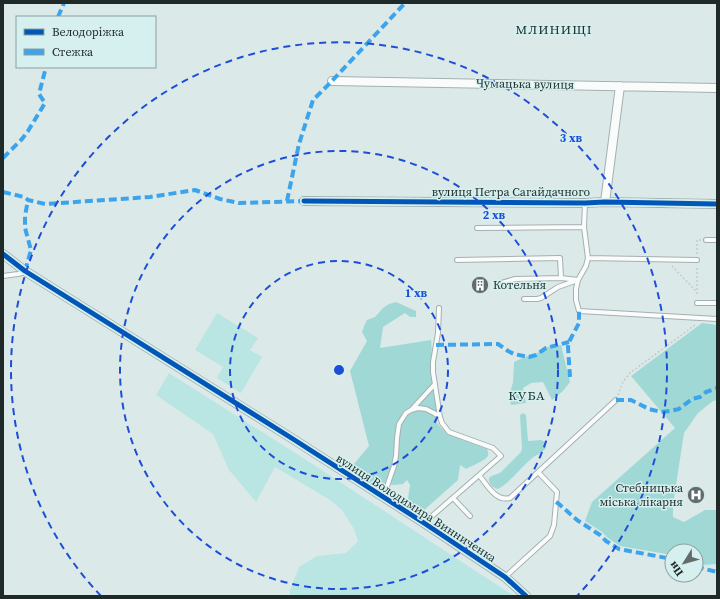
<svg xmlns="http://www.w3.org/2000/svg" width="720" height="599" viewBox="0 0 720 599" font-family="'Source Serif 4',serif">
<rect width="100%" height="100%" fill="#dbeae9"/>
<path fill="#b9e5e3" d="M217,313L258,338L250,350L262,357L241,393L217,378L223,367L195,350Z
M169,373L311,463L514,596H290V590L299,567L317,556L346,553L358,541L354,529L342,510L330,500L275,467L256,502L229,470L213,434L156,395Z"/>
<path fill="#a0d8d6" d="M396,302L416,311V317H410L405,313L383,327L380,348L431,340L437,423L447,434L487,449C488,452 489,453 488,456C485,461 471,466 466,469L460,465L458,480L423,511C415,509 412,505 408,499L410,485L407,480L403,484L394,485L378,482L371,486L348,471L369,446L350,371L367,341L362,332L364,326L367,320L375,317L383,308L389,304Z
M702,323L717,325V400L713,401L698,413L684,433L676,485L673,506V517L684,522L705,510H717V564L702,565L696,562V551H672V555L620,546L608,538L602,532L585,521L592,502L675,428L631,376Z
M561,345L570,382L563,391L552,400L543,382L531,383L523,388L526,403L511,405L509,397L513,382L514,362L527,356L537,353L546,347Z
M523,413L526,415L528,441L541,440L545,442L546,448C542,453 536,455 531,459C519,469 512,481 498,489C493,488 488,484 489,478C493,474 497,475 501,472L521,452L522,448L520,415Z"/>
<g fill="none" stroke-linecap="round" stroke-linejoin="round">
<defs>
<path id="lane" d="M585,203L584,227L588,258L586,266L578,280L576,289V300L579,311L717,319
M477,228L584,227
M706,240H717
M588,258L697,260
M457,260L560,258L561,278
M3,276L18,274L26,272
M498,284L515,279L561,278L578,280
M524,299H537L541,298L558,287L575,281
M697,303H717
M439,308L438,333L433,362V372L440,417
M412,409L435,384
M479,475C487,485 496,502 510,498L616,400
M383,498L394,466L396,456L397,438L399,424L406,413L411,410L418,408L426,409L434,413L440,417L442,423L449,432L493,448L501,456L424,523
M453,498L470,516
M505,577L550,536L554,525L557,492L538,472"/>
<path id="street" d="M332,81L717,88
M304,201L585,203L605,202L717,204
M605,202L620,86
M3,254L25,271L293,439L424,523L505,577L526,596"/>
</defs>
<use href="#lane" stroke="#a4b0af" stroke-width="6"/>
<use href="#street" stroke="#a4b0af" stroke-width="10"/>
<path stroke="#c5caca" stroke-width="1.5" stroke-dasharray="2 2" stroke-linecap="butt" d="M697,254V240H701
M672,266L697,292
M697,294V266
M618,395L623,382L630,373L695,325"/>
<use href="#lane" stroke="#fafcfc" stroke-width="4"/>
<use href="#street" stroke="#fafcfc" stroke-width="8"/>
<path stroke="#3da3eb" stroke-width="4" stroke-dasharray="8 4" stroke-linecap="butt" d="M58,17L64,3
M3,158L22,139L28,131L45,103L39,94L46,67
M3,192L24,197L28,200L45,204L150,197L195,190L220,199L239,203L304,201
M287,201L299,144L313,100L332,81L405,3
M25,271L31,250L25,228V216L28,200
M436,345L498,344L508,351L514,354L529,357L536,355L546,348L569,342
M570,377L568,347L569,342L579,323V311
M616,400H631L649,409L661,412L670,411L679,409L692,399L700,397L706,392L717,388
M556,502L559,504L577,520L600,535L606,541L619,549L672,559
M696,566L701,568L717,572"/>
<defs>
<path id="cycleway" d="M304,201L585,203L605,202L717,204
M3,254L25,271L293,439L424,523L505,577L526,596"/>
</defs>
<use href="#cycleway" stroke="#d5f0ee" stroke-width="8"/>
<use href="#cycleway" stroke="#0057b8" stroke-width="5"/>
</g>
<g fill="none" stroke="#1d4ed8" stroke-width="2" stroke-dasharray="7 5">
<circle cx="339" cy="370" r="109"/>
<circle cx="339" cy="370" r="219"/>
<path d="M101 596A328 328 0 1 1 577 596"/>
</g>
<defs>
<symbol id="building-disc" viewBox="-11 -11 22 22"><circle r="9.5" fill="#606d6c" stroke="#d5f0ee"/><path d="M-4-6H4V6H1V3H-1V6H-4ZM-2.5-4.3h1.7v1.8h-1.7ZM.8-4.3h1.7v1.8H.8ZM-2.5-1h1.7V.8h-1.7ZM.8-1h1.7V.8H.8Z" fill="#fff"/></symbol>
<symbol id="hospital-disc" viewBox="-11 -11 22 22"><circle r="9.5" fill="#606d6c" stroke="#d5f0ee"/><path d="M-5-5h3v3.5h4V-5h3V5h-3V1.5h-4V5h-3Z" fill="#fff"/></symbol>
</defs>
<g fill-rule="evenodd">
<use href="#building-disc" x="470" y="275" width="20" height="20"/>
<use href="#hospital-disc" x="686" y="485" width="20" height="20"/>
</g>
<g text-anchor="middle" stroke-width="3" stroke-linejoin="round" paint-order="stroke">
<g font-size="12" fill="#1e2928" stroke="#d5f0ee">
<text transform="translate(525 84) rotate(1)" y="4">Чумацька вулиця</text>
<text x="511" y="196">вулиця Петра Сагайдачного</text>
<text transform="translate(416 508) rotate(33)" y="4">вулиця Володимира Винниченка</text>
</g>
<g font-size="12" fill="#1e2928" stroke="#d5f0ee" text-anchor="start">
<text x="493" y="289">Котельня</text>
<text x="683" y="492" text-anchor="end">Стебницька<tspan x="683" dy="14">міська лікарня</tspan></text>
</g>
<g font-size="13" letter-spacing="1" fill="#182f2e" stroke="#d5f0ee">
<text x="554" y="34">МЛИНИЩІ</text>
<text x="527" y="400">КУБА</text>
</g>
</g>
<circle cx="339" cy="370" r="6" fill="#1d4ed8" stroke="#d5f0ee" stroke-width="2"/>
<g font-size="12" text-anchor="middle" font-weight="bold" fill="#1d4ed8" stroke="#d5f0ee" stroke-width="3" stroke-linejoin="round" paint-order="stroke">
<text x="571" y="142">3 хв</text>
<text x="494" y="219">2 хв</text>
<text x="416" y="297">1 хв</text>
</g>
<rect width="720" height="599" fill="none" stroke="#1e2928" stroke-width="8"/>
<rect x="16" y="16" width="140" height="52" fill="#d5f0ee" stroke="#8ca09f"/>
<rect x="24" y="29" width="20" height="6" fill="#0057b8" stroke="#8ca09f"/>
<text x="52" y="36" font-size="12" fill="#1e2928">Велодоріжка</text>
<rect x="24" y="49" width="20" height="6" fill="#3da3eb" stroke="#8ca09f"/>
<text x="52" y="56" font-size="12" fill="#1e2928">Стежка</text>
<g transform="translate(684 563) rotate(233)"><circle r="19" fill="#d5f0ee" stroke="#8ca09f"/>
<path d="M0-3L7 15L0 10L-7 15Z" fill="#606d6c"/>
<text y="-6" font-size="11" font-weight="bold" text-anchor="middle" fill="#1e2928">Пн</text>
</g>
</svg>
